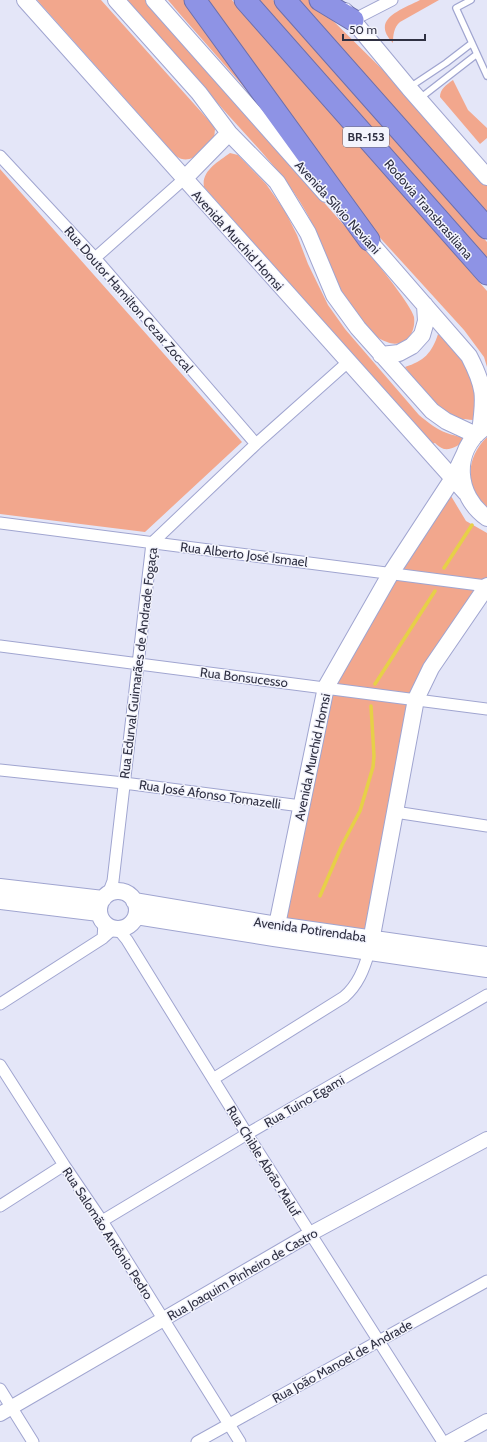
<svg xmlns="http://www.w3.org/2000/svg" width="487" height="1442" viewBox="0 0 487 1442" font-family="Cabin,sans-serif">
<rect width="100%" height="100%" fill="#e4e6f8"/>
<path fill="#f2a78d" d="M37,0H101L212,124L215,129L214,140C203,149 191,167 176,156Z
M127,0H145L373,258C382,270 411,305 414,317C415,325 413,334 407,339C401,344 394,345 387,342C378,339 372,333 366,326C350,310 339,290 330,271C321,251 317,231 306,212C286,176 256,146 229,116C195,78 161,39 127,0Z
M168,0H189L251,95L179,13Z
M202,0H232L487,291V367L484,357L464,330L352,207Z
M256,0H273L487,242V260Z
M297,0H312L388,75L487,185V214Z
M420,0H439L400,22C394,27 393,35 393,43C370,19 401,10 420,0Z
M453,80L468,110L487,128V138L480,144L440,97C440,89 446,85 453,80Z
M230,153L238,155L266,184L285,211L297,235L308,264L328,305L345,329L419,415C437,430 443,433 465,438C461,445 452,450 444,449C441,448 437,445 435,443L432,444L204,187C201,171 218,162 230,153Z
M0,169L242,442L145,532L0,514Z
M438,334C467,361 479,380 473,420C464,419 455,419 448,415C434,407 415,380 405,367C424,361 432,353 438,334Z
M487,437V507C464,486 466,458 487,437Z
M451,496L466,521L487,533V581L398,569Z
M393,578L482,589L414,695L331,684Z
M328,693L411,703L368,932L281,921Z"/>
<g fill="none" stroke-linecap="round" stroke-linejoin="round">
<path stroke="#e6d048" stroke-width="3.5" d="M444,568L472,525
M375,684L435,591
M320,896L342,845L360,811L373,767L374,756L371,706"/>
<defs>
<path id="service" d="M471,0L456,8L487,76
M410,87L446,63L472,43
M419,99L477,54"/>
<path id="minor" d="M353,20L392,0
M0,156L95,258L256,444
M95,258L184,179
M0,523L487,586
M0,646L487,709
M0,770L124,783L301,806
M395,812L487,826
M108,894L113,881L152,543L256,444L348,362
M118,929L127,940L247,1134L443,1442
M103,938L104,923
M0,1004L103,938L113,929
M0,1065L64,1165L102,1221L240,1442
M213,1079L344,997C358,985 364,969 369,952
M0,1206L64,1165
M102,1221L247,1134L487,995
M0,1389L33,1442
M197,1442L487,1281"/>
<path id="tertiary" d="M0,1414L310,1234L487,1139
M449,1442L487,1421"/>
<path id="secondary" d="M25,0L466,493
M116,0L199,93L229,133L277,182L308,233L334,295L358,328L432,411L446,421L476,435
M154,0L326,194
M345,11L409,88L487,177
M184,179L229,133
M361,232L469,356C485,387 485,396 480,431
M381,355L399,353L412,346L422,335L426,321L425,305
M484,428C452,451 456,496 487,518
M0,887L103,899
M99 910a19 19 0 1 1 38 0a19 19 0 1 1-38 0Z
M0,901L99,913
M134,901L277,925L487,955
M136,916L274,938L487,969
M277,925L326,687L391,573L453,478L464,455
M369,952L416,699L431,668L487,586"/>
<path id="motorway" d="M195,0L369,240
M245,0L487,274
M285,0L487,228
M320,0L353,20"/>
</defs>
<use href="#service" stroke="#a0a5d0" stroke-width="8"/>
<use href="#minor" stroke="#a0a5d0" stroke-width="13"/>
<use href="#tertiary" stroke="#a0a5d0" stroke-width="16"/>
<use href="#secondary" stroke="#a0a5d0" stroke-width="18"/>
<use href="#motorway" stroke="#6d70ac" stroke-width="23"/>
<use href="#service" stroke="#fff" stroke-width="5.5"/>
<use href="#minor" stroke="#fff" stroke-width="11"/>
<use href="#tertiary" stroke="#fff" stroke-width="14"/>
<use href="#secondary" stroke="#fff" stroke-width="16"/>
<use href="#motorway" stroke="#8e93e5" stroke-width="21"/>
</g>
<g text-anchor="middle" stroke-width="3" stroke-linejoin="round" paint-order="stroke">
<rect fill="#f3f4fd" stroke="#6a6b7a" stroke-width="1" x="343" y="127" width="46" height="20" rx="3"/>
<g font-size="12" font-weight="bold" fill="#2f3042">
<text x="366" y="141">BR-153</text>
</g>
<g font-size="13" fill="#2f3042" stroke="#f3f4fd">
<text transform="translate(338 207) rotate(48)" y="5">Avenida Sílvio Neviani</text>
<text transform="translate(429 209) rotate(49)" y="5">Rodovia Transbrasiliana</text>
<text transform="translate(238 240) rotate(48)" y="5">Avenida Murchid Homsi</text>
<text transform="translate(129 299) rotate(49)" y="5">Rua Doutor Hamilton Cezar Zoccal</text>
<text transform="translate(244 554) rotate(7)" y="5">Rua Alberto José Ismael</text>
<text transform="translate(138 663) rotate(-83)" y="5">Rua Edurval Guimarães de Andrade Fogaça</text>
<text transform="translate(244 677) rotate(7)" y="5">Rua Bonsucesso</text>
<text transform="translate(312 757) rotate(-78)" y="5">Avenida Murchid Homsi</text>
<text transform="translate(210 794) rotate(8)" y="5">Rua José Afonso Tomazelli</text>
<text transform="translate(310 929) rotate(8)" y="5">Avenida Potirendaba</text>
<text transform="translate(304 1101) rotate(-30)" y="5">Rua Tuino Egami</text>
<text transform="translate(264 1161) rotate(58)" y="5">Rua Chible Abrão Maluf</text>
<text transform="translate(108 1233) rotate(57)" y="5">Rua Salomão Antônio Pedro</text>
<text transform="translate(242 1274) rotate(-30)" y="5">Rua Joaquim Pinheiro de Castro</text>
<text transform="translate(342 1361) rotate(-29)" y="5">Rua João Manoel de Andrade</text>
</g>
</g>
<path d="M343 34v6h82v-6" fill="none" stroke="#2f3042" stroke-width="2"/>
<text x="349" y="34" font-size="12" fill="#2f3042" stroke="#f3f4fd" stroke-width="3" paint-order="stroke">50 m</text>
</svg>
